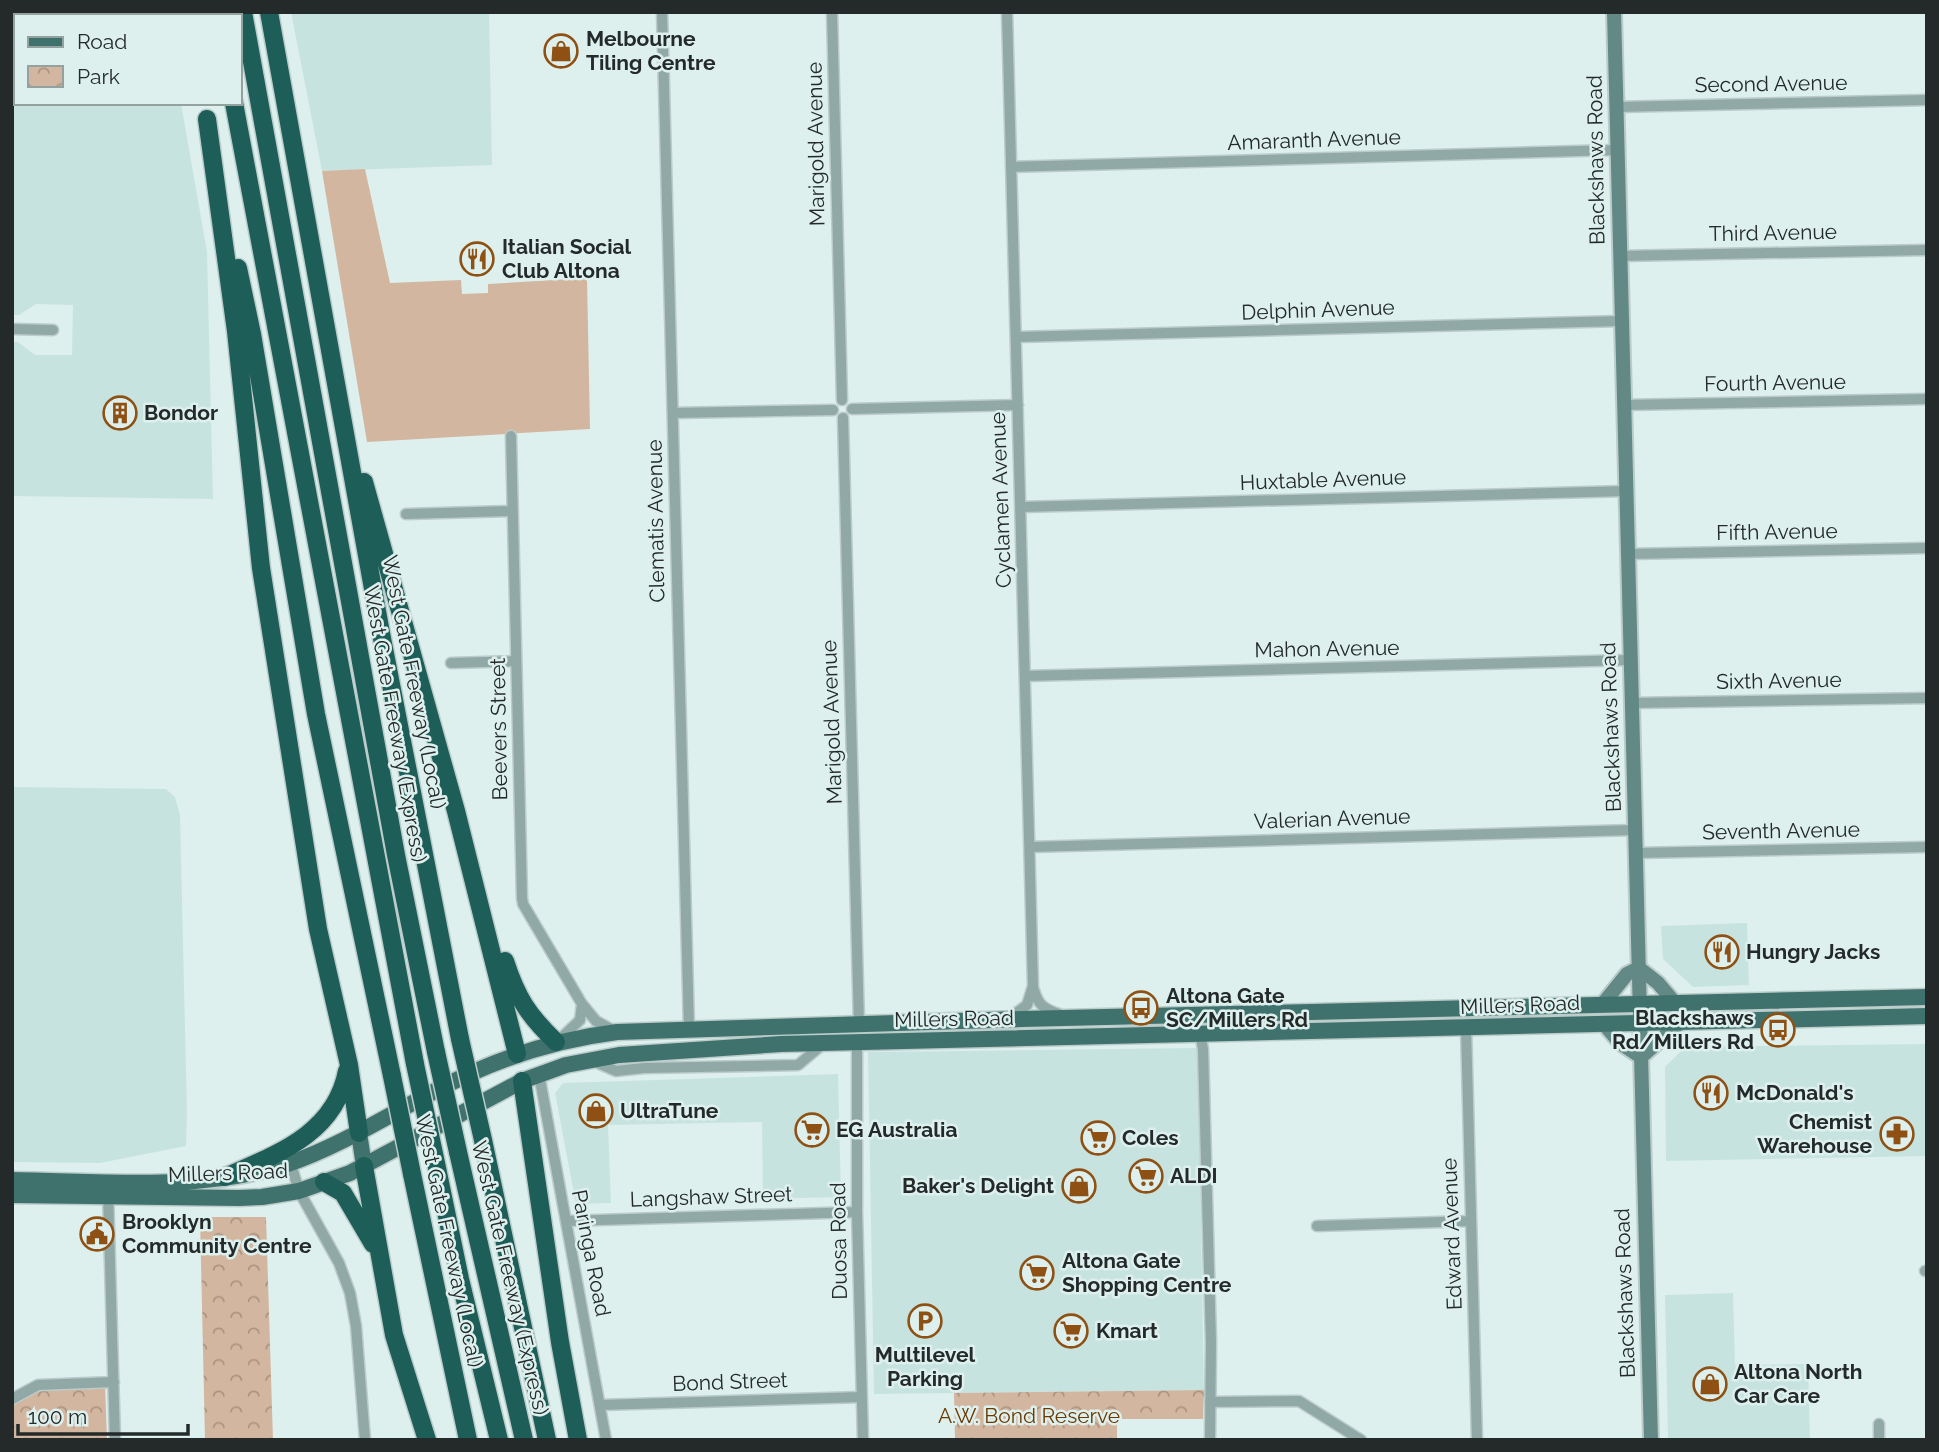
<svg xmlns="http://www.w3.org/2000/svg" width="1939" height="1452" viewBox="0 0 1939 1452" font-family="Raleway,sans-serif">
<defs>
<pattern id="park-crowns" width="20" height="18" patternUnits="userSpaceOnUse" patternTransform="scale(1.75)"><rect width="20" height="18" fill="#d3b69f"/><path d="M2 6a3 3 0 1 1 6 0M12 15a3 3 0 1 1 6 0" fill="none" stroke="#ab9482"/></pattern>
</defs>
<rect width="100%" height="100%" fill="#ddf0ee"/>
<path fill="#c7e3e0" d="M12,12H164L165,16H16V103H181L207,252L213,499L12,496V342H18L35,355H72L73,305L36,304L19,315H12Z
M291,12H489L492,165L322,171Z
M12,787L166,789L175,797L180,815L187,1113L186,1146L100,1163L12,1162Z
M1747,923L1749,985L1693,987L1663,959L1661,926Z
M1927,1044V1156L1666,1161L1665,1067L1685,1047Z
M1198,1048L1204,1390L874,1394L868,1052Z
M838,1074L841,1197L763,1199L762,1122L608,1125L611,1203L576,1204L555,1093L563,1083Z
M1733,1293L1735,1365L1808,1364L1810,1440H1668L1665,1295Z"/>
<path fill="#d3b69f" d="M365,169L390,283L461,280L462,294L488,293V284L587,278L590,429L367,442L322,171Z"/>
<path fill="url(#park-crowns)" d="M200,1217H266L273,1440H205Z
M105,1383L107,1440H12V1405L41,1390Z
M1204,1390L1203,1419H1117V1440H955L954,1393Z"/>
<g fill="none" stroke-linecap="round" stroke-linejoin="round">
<defs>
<path id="minor" d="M662,12L689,1029
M832,12L842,400
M1007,12L1033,986L1027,1005L1011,1017
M1616,107L1927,100
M1011,167L1617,150
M1620,256L1927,250
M12,329L53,330
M1016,337L1622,321
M1624,405L1927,399
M852,409L1018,405
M673,413L833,410
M843,418L859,1025
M511,436L522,898L523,904L582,1004L596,1021L616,1032
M1021,507L1626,491
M406,514L512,511
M1628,554L1927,548
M451,663L516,661
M1025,676L1630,660
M1631,703L1927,698
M1030,847L1635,830
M1636,853L1927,847
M1034,990C1038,1005 1044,1009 1059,1014
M1170,1019L1189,1025L1200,1033L1203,1049L1211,1342L1210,1440
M1466,1028L1477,1440
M559,1040L580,1020L582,1004
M857,1042V1212L863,1440
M593,1061L616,1071L644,1068L798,1065L823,1044
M539,1074L606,1440
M290,1161L299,1191L339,1263L350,1293L356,1326L365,1440
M108,1192L115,1440
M566,1221L857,1212
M1317,1226L1471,1221
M1925,1271H1927
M12,1399L38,1385L114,1382
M1210,1402L1299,1401L1361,1440
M600,1405L862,1397
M1879,1424V1440"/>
<path id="secondary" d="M1614,12L1651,1440
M1639,968L1658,983L1675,1003
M1602,1005L1627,974L1639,968
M1603,1023L1620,1043L1641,1057
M1641,1057L1682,1021"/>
<path id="primary" d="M359,1133L364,1166
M12,1180C103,1181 200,1192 288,1164C340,1146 387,1116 435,1091C492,1060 553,1040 617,1032L1022,1019L1927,997
M12,1195L239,1198L262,1197L299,1191L350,1173L522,1081L566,1065L619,1055L781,1044L1927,1016"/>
<path id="motorway" d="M188,12L189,16
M217,12V16
M243,12L396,855L436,1052
M269,12L381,633L460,1039
M234,103L415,1064
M207,119L236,331L261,568L318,929L349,1065L359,1133
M238,268L252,334L316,714L392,1076
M364,482L456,811L517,1054
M505,961C517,998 528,1015 556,1042
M522,1081L560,1342L578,1440
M483,1140L547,1440
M458,1152L524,1440
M436,1163L460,1279L499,1440
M364,1166L394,1335L427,1440
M412,1174L468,1440
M225,1177C277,1154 335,1134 347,1071
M324,1182L343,1193L373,1244"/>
</defs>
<use href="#minor" stroke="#bccccb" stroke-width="13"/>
<use href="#secondary" stroke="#bccccb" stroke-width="18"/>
<use href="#primary" stroke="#bccccb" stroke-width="19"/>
<use href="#motorway" stroke="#bccccb" stroke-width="21"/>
<use href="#minor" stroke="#90a9a6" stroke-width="10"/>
<use href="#secondary" stroke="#628985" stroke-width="14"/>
<use href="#primary" stroke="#40726d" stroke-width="16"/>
<use href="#motorway" stroke="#1e5e58" stroke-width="18"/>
<defs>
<path id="motorway-bridge" d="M460,1039L483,1140
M436,1052L458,1152
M415,1064L436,1163
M392,1076L412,1174"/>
</defs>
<use href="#motorway-bridge" stroke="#bccccb" stroke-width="21" stroke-linecap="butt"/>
<use href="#motorway-bridge" stroke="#1e5e58" stroke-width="18"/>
</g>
<defs>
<symbol id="shop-ring" viewBox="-11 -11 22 22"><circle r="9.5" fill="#ddf0ee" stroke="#8e5113" stroke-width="1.5"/><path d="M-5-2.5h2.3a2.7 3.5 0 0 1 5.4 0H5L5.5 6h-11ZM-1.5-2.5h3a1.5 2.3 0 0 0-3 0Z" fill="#8e5113"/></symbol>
<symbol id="restaurant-ring" viewBox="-11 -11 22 22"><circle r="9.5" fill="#ddf0ee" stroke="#8e5113" stroke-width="1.5"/><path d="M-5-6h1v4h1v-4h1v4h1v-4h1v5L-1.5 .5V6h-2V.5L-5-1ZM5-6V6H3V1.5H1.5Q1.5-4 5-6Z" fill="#8e5113"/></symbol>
<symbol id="building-ring" viewBox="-11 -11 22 22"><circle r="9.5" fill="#ddf0ee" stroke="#8e5113" stroke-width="1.5"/><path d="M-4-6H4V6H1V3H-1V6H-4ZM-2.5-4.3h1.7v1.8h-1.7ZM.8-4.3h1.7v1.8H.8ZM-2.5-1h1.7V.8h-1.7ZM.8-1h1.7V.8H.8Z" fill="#8e5113"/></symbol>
<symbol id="bus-ring" viewBox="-11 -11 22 22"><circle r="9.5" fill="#ddf0ee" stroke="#8e5113" stroke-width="1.5"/><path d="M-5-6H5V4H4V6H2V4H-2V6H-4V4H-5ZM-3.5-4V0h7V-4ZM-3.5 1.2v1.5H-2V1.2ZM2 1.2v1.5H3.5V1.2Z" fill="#8e5113"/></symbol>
<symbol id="supermarket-ring" viewBox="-11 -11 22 22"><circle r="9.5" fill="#ddf0ee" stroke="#8e5113" stroke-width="1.5"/><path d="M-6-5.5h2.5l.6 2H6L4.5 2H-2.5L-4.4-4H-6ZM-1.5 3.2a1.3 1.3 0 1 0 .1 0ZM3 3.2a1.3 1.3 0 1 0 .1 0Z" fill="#8e5113"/></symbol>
<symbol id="pharmacy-ring" viewBox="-11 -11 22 22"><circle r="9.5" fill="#ddf0ee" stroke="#8e5113" stroke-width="1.5"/><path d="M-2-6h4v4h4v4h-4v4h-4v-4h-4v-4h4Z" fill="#8e5113"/></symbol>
<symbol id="civic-ring" viewBox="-11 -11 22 22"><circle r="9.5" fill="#ddf0ee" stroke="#8e5113" stroke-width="1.5"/><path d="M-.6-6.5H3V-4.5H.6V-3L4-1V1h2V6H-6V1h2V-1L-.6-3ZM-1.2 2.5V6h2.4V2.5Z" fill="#8e5113"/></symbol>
<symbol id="parking-ring" viewBox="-11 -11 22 22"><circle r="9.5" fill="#ddf0ee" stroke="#8e5113" stroke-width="1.5"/><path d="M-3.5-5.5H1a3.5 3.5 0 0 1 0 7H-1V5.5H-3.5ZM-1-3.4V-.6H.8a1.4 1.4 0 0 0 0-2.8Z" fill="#8e5113"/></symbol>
</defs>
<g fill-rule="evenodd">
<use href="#shop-ring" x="542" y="32" width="38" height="38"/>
<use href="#restaurant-ring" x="458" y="240" width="38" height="38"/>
<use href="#building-ring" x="101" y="394" width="38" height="38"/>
<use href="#restaurant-ring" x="1703" y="933" width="38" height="38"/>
<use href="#bus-ring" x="1122" y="989" width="38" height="38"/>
<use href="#bus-ring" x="1759" y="1011" width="38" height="38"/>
<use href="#restaurant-ring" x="1692" y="1074" width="38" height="38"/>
<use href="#shop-ring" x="577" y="1092" width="38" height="38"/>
<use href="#supermarket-ring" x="793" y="1111" width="38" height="38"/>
<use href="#pharmacy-ring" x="1878" y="1115" width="38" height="38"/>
<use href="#supermarket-ring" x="1079" y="1119" width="38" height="38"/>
<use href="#supermarket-ring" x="1127" y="1157" width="38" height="38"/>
<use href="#shop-ring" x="1060" y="1167" width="38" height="38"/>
<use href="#civic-ring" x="78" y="1215" width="38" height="38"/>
<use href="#supermarket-ring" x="1018" y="1254" width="38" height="38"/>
<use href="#parking-ring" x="906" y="1302" width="38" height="38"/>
<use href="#supermarket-ring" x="1052" y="1312" width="38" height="38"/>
<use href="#shop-ring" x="1691" y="1365" width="38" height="38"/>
</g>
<g text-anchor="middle" stroke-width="5" stroke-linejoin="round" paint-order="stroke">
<g font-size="21" font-weight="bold" fill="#232a29" stroke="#ddf0ee" text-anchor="start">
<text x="586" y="46">Melbourne<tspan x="586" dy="24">Tiling Centre</tspan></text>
<text x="502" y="254">Italian Social<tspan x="502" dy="24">Club Altona</tspan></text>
<text x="144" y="420">Bondor</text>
<text x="1746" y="959">Hungry Jacks</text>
<text x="1166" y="1003">Altona Gate<tspan x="1166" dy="24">SC/Millers Rd</tspan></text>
<text x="1754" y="1025" text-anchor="end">Blackshaws<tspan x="1754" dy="24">Rd/Millers Rd</tspan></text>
<text x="1736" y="1100">McDonald's</text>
<text x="620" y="1118">UltraTune</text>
<text x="1872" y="1129" text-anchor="end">Chemist<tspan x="1872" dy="24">Warehouse</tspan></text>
<text x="836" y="1137">EG Australia</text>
<text x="1122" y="1145">Coles</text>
<text x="1170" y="1183">ALDI</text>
<text x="1054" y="1193" text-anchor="end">Baker's Delight</text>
<text x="122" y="1229">Brooklyn<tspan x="122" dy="24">Community Centre</tspan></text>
<text x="1062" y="1268">Altona Gate<tspan x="1062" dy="24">Shopping Centre</tspan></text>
<text x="1096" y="1338">Kmart</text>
<text x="925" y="1362" text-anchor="middle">Multilevel<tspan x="925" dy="24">Parking</tspan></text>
<text x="1734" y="1379">Altona North<tspan x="1734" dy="24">Car Care</tspan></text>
</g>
<g font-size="21" fill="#232a29" stroke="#ddf0ee">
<text transform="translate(1771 84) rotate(-1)" y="7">Second Avenue</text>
<text transform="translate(1314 140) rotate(-2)" y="7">Amaranth Avenue</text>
<text transform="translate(816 144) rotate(-91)" y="7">Marigold Avenue</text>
<text transform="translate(1596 160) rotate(-91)" y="7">Blackshaws Road</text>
<text transform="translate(1773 233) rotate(-1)" y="7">Third Avenue</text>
<text transform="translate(1318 310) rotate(-2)" y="7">Delphin Avenue</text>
<text transform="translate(1775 383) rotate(-1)" y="7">Fourth Avenue</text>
<text transform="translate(1323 480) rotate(-2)" y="7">Huxtable Avenue</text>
<text transform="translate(1001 500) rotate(-92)" y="7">Cyclamen Avenue</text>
<text transform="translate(656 521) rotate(-91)" y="7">Clematis Avenue</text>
<text transform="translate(1777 532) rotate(-1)" y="7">Fifth Avenue</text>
<text transform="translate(1327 649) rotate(-1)" y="7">Mahon Avenue</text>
<text transform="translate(1779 681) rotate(-1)" y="7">Sixth Avenue</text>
<text transform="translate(414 682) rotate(79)" y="7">West Gate Freeway (Local)</text>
<text transform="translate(832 722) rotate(-92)" y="7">Marigold Avenue</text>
<text transform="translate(395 724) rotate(80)" y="7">West Gate Freeway (Express)</text>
<text transform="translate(1611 727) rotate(-92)" y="7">Blackshaws Road</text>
<text transform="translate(499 729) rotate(-91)" y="7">Beevers Street</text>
<text transform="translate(1332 819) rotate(-2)" y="7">Valerian Avenue</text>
<text transform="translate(1781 831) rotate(-1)" y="7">Seventh Avenue</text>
<text transform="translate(1520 1005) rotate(-2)" y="7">Millers Road</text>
<text transform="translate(954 1019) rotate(-1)" y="7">Millers Road</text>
<text transform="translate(228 1173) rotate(-2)" y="7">Millers Road</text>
<text transform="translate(711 1197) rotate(-2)" y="7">Langshaw Street</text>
<text transform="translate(1452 1234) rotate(-92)" y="7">Edward Avenue</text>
<text transform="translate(449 1241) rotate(78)" y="7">West Gate Freeway (Local)</text>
<text transform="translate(839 1241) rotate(-91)" y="7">Duosa Road</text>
<text transform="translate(591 1253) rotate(79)" y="7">Paringa Road</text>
<text transform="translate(510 1278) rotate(77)" y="7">West Gate Freeway (Express)</text>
<text transform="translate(1625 1293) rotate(-92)" y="7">Blackshaws Road</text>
<text transform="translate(730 1382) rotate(-2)" y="7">Bond Street</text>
</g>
<g font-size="21" fill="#6c3900" stroke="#ddf0ee">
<text x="1029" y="1423">A.W. Bond Reserve</text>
</g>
</g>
<rect width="1939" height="1452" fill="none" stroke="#232a29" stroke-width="28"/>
<rect x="14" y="14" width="228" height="91" fill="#ddf0ee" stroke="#93a19f" stroke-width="2"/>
<rect x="28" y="37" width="35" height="10" fill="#40726d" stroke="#93a19f" stroke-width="2"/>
<text x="77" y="49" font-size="21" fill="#232a29">Road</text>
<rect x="28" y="66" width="35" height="21" fill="url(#park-crowns)" stroke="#93a19f" stroke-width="2"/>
<text x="77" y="84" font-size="21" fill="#232a29">Park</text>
<path d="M18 1424v10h170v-10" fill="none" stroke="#232a29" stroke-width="3.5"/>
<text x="28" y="1424" font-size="21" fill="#232a29" stroke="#ddf0ee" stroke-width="5" paint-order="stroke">100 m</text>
</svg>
